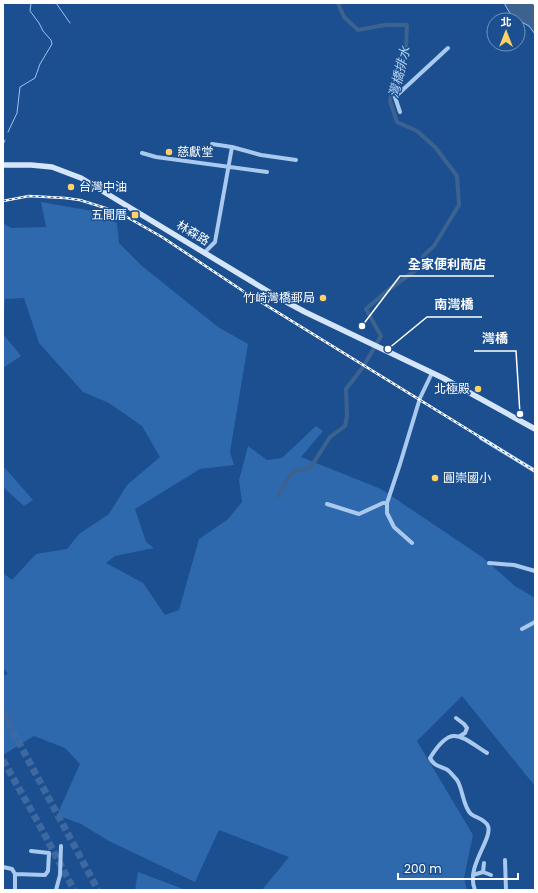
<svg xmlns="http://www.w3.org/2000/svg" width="538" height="893" viewBox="0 0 538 893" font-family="Poppins,'Noto Sans TC',sans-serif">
<rect width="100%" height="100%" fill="#1b4f8f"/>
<path fill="#2e69ad" d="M41,202L93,211L117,223L119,243L142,266L218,327L248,344L230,452L234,465L200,469L135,509L146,542L154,548L115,556L106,563L143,583L165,615L179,610L199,539L227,520L242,502L239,480L248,446L267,460L282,458L316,426L323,431L301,457L381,489L482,557L515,586L535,598V786L462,696L417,741L473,835L464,878L467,890H262L289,857L219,830L195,882L109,841L81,824L57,815L80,764L65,748L34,736L3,755V676L8,674L3,668V573L12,580L36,554L67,549L79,534L109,514L127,485L160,457L142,426L109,403L83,392L39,343L24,298L5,299L3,324V223L11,228L46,227Z
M3,334L21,356L3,368Z
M4,467L33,500L24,506L3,487V468Z
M138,872L186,890H135Z"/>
<path fill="#3c6290" stroke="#9cc4f0" d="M504,3H532L535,6V34L529,26L512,17Z"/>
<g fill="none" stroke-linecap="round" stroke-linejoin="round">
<path stroke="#9cc4f0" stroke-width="1" d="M56,3L70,23
M8,132L17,113L20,87L35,78L40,64L52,44L51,40L43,31L39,23L30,11L31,3
M3,145L5,140"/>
<path stroke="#3c6290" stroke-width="4" d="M278,496L292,472L311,467L330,437L345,426L347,416L346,389L363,367L381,336L366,309L388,290L423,265V256L434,246L459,205L457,176L435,147L417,131L397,122L390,101L393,86L399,73L406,46L407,25H385L358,30L344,17L338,3"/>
<path stroke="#3d69a0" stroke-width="7" stroke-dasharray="7 3.5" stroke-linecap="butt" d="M3,713L98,890
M3,760L40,826L74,890"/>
<path stroke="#a9c9ee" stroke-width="4" d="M400,112L395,97L448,48
M212,144L232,147
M142,153L156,157L267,172
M204,253L215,242L232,147L261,155L296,160
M481,438L535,471
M327,504L359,514L383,503H387
M412,543L394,527L387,513V503L400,464L420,398L432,373
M489,563L514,565L535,571
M522,629L535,622
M456,718L464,724L467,728L465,733L460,736
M505,860L506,890
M3,867L12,869L15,874V890
M483,872L491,875
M15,874L45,875L48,871L49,853L31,851
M473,875L483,872L484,863
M56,890L60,875L61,846
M475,890C465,867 493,839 488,826C485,819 476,818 471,814C463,807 463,789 457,780C454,777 450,771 446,769C439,766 434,766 430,758C451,724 459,735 487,753"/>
<path stroke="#d6e6fa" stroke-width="5.5" d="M3,165H31L52,167L81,178L279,298L305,312L443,378L535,429"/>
<defs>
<path id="rail" d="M3,201L29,196L65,198L80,200L118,212L162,237L243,291L535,471"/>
</defs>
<use href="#rail" stroke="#fff" stroke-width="2.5"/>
<use href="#rail" stroke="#1b4f8f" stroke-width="1" stroke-dasharray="3" stroke-linecap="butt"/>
</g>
<g fill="#ffd166" stroke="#1b4f8f" stroke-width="1.5">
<circle cx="169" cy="152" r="4"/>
<circle cx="71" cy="187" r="4"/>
<rect x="131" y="211" width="8" height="8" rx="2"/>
<circle cx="323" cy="298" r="4"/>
<circle cx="478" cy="389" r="4"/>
<circle cx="435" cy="478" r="4"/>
</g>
<g text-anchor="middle" stroke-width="3" stroke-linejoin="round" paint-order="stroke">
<g font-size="12" fill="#fff" stroke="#1b4f8f" text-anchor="start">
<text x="177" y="156">慈獻堂</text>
<text x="79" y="191">台灣中油</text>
<text x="127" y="219" text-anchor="end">五間厝</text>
<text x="315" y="302" text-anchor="end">竹崎灣橋郵局</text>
<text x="470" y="393" text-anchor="end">北極殿</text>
<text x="443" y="482">圓崇國小</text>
</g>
<g font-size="12" fill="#fff" stroke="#1b4f8f">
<text transform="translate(193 233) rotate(31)" y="4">林森路</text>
</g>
<g font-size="13" font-style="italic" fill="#b5d3f5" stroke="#1b4f8f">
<text transform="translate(399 72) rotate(-76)" y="5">灣橋排水</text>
</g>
</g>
<path fill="none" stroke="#fff" stroke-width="1.5" d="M362 326L400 276H494M388 349L427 317H482M520 414L516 351H474"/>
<g fill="#fff" stroke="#1b4f8f" stroke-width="1.5">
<circle cx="362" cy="326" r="4"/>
<circle cx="388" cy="349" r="4"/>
<circle cx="520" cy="414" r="4"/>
</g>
<g font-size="13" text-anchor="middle" font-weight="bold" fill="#fff" stroke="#1b4f8f" stroke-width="3" stroke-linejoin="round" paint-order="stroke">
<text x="447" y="269">全家便利商店</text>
<text x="454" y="309">南灣橋</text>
<text x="495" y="343">灣橋</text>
</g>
<rect width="538" height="893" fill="none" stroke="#ffffff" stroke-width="8"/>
<g transform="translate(506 32)"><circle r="19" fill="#1b4f8f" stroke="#7695bc"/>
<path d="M0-3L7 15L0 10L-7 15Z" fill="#ffd166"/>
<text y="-6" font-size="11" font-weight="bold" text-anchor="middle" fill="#ffffff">北</text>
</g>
<path d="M398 873v6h120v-6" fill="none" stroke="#ffffff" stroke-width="2"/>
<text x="404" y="873" font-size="12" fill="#ffffff" stroke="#1b4f8f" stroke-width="3" paint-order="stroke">200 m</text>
</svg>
